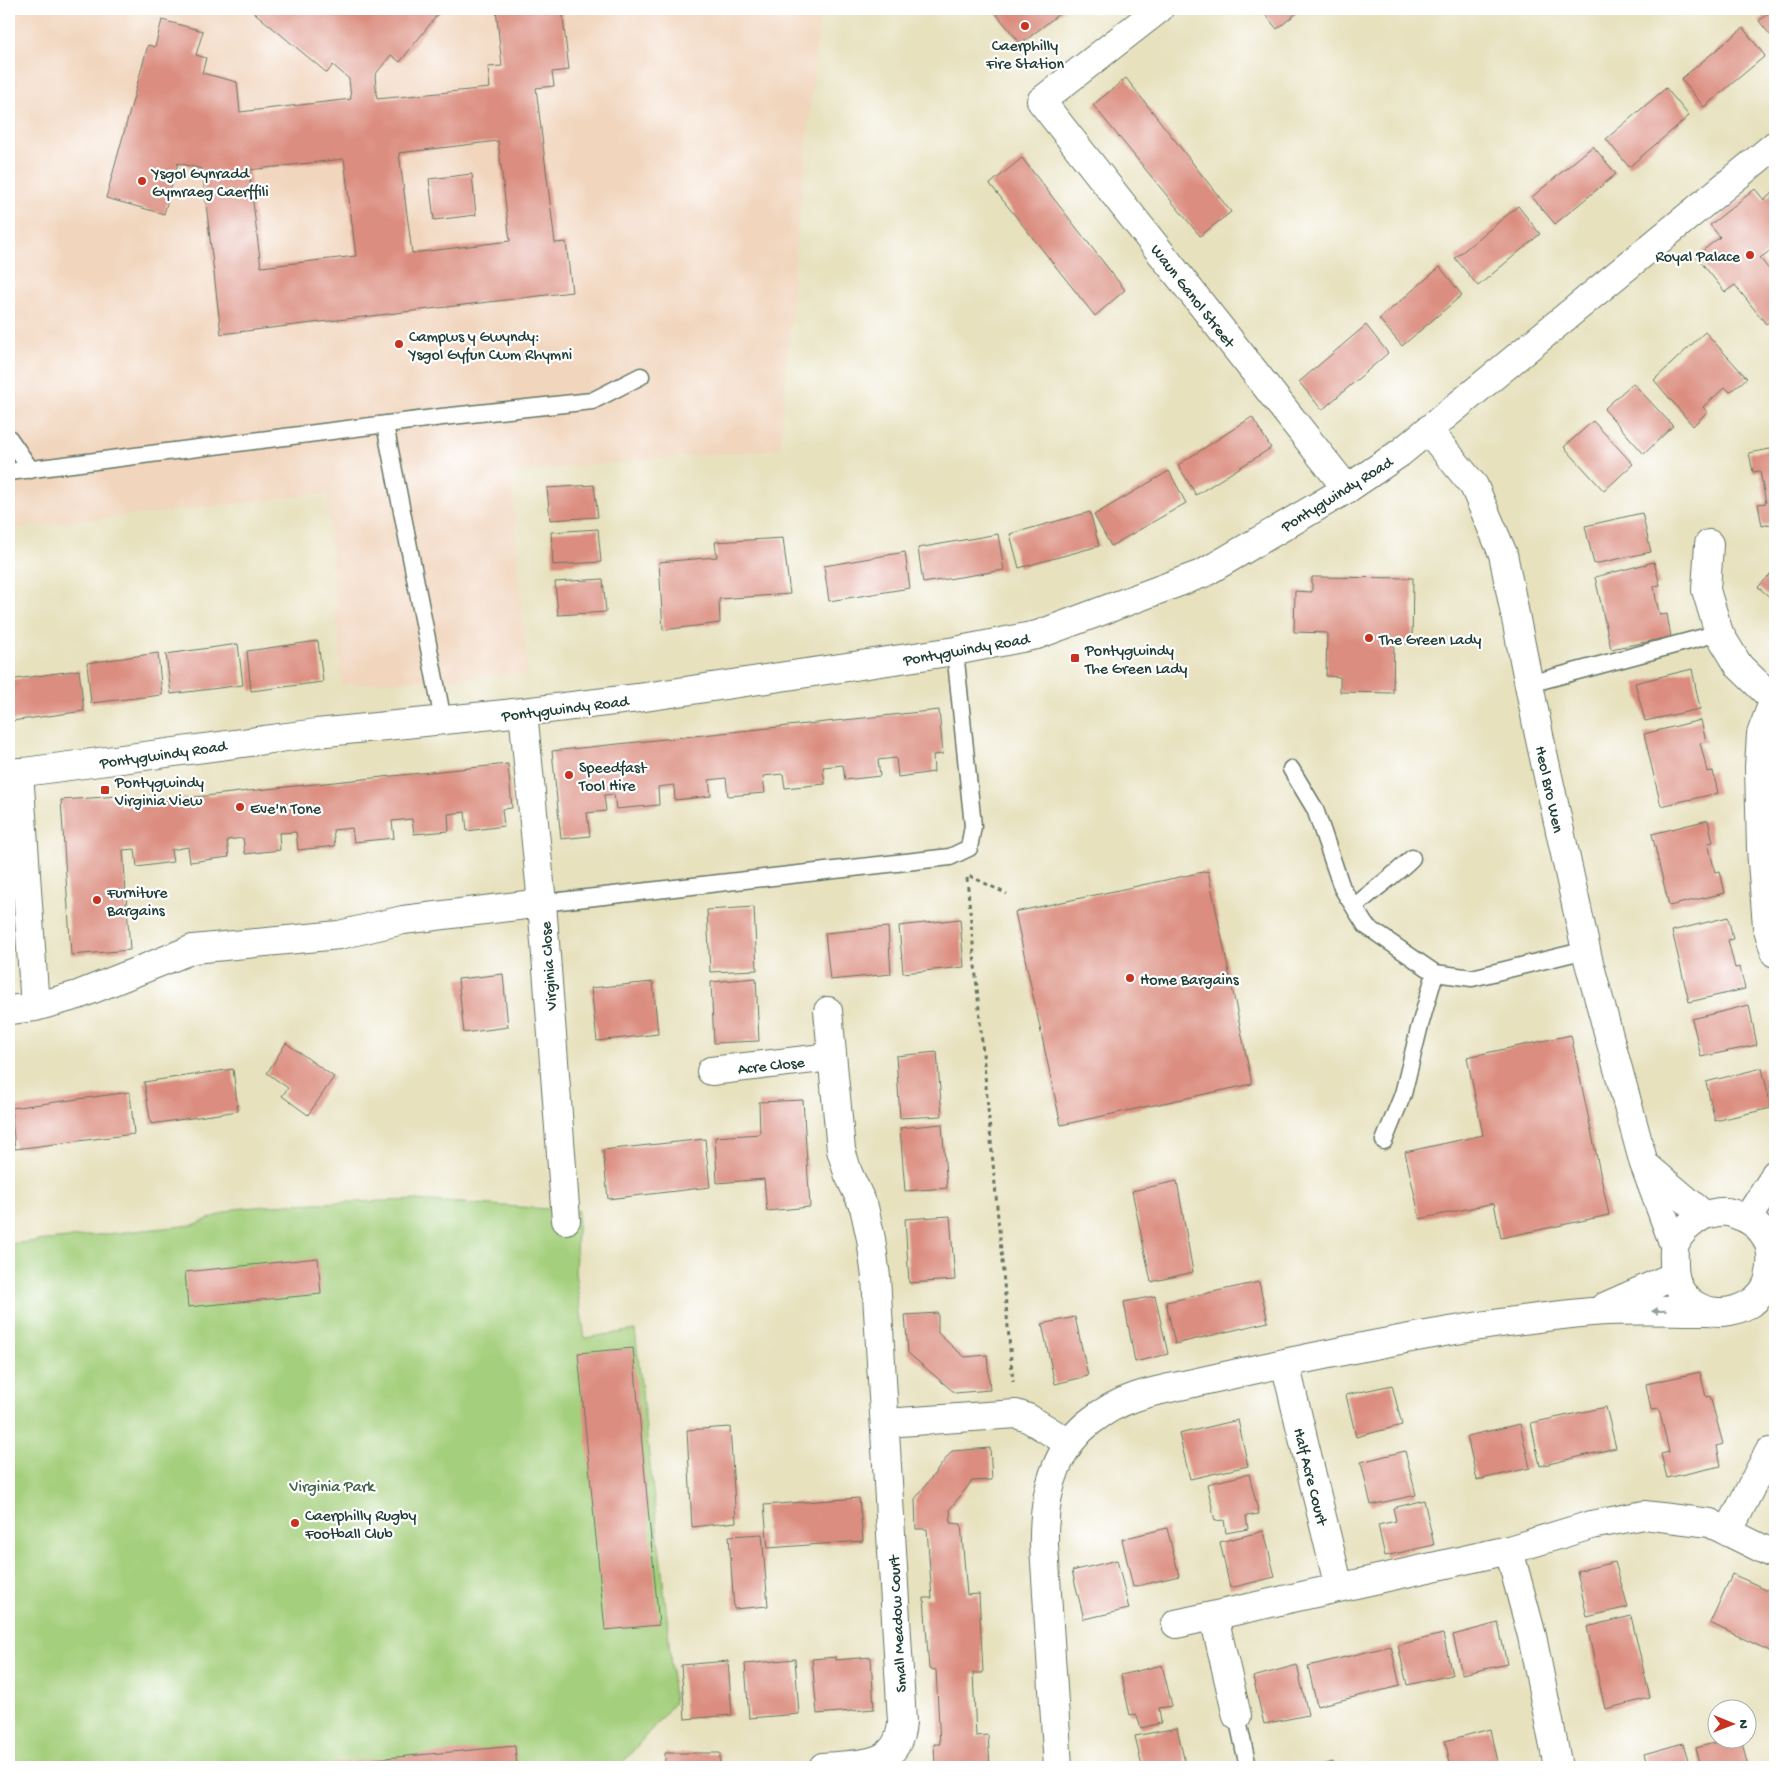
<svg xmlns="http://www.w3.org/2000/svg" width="1784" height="1776" viewBox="0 0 1784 1776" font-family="'Gochi Hand',sans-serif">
<rect width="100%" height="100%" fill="#fff"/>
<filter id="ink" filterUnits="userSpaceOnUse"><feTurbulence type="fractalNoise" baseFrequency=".02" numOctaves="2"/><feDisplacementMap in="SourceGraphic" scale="10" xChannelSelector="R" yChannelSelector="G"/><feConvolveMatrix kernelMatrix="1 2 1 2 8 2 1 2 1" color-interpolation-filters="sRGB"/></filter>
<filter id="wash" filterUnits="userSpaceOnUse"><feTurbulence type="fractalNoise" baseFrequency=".0096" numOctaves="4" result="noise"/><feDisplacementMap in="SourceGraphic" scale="20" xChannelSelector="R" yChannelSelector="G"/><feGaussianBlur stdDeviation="1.12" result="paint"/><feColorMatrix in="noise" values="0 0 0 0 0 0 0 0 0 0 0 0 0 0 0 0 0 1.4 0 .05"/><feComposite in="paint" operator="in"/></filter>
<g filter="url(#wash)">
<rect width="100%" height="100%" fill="#e7e1be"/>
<path fill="#f1d5bd" d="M9,9H820L797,239L780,448L511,472L527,674L342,685L327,493L9,529Z"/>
<path fill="#a4cf7b" stroke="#628658" d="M417,1200L578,1211L575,1273L585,1338L635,1330L667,1617L674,1703L619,1767H9V1244L193,1225L234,1209L287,1204Z"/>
<g id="blocks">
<path fill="#db8d7f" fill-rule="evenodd" d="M250,9H442L400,62L391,55L375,75L377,99L490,88L488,67L502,66L496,9H562L569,70L552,72L554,86L536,88L555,243L566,242L572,292L221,334L202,169L178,163L164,214L106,198L148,45L155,47L162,20L203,31L196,55L206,58L202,73L237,82L240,112L351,99L349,79L333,65L327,73ZM498,141L510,241L412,253L399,153ZM344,159L356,256L261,267L249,170Z
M992,9H1065L1021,44Z
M1261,9H1302L1277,29Z
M1773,9H1775V41L1759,21Z
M1743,28L1765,56L1704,107L1681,79Z
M1126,78L1231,212L1200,236L1093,105Z
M1666,88L1689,116L1629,167L1606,139Z
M1593,146L1616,174L1555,224L1532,197Z
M1022,158L1125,290L1095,316L990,184Z
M472,174L476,215L434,220L429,179Z
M1755,189L1764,200L1775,191V247L1760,258L1775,277V317L1766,324L1735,285L1725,292L1696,256L1720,237L1710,225Z
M1518,206L1540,234L1478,286L1455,258Z
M1440,267L1462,295L1402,346L1379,319Z
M1366,325L1388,353L1322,410L1299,382Z
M1705,332L1747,378L1730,392L1725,387L1703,407L1707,412L1693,426L1654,380Z
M1633,383L1673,426L1644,454L1604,409Z
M1252,417L1271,448L1196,495L1178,465Z
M1593,421L1633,464L1604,491L1564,447Z
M1775,448V523L1762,526L1758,504L1766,503L1760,471L1753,472L1749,453Z
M1169,471L1186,503L1111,546L1094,515Z
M594,485L598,517L550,520L547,488Z
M1090,512L1099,546L1019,568L1010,534Z
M1642,513L1651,552L1594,564L1585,526Z
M598,529L601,562L553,565L551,532Z
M998,534L1004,570L923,583L918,548Z
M783,538L790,594L719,599L720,623L663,630L659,562L717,557L715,542Z
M905,552L910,588L829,601L824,566Z
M1654,562L1660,585L1654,586L1656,600L1660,615L1667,614L1671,637L1611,649L1595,577Z
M1775,570V598L1773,600L1758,587Z
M1312,577L1413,578L1412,644L1394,643L1393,693L1340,692V677L1326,676L1327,633L1294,632L1295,591L1312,592Z
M603,579L606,612L558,615L555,582Z
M318,641L323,682L251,691L247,651Z
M238,644L243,685L171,694L166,654Z
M158,653L162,695L91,703L87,663Z
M1692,669L1700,709L1645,721L1635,683Z
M79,670L84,711L12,721L9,680Z
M939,710L943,754L933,755L934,772L898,777L896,758L878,760L880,776L845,780L843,765L823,767L825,784L785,788L783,774L763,776L765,793L728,796L726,778L709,780L711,796L675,800L674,785L658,787L659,805L616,809L614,794L604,795L606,811L587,813L590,836L561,839L552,751Z
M1701,720L1706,742L1700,743L1704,758L1707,772L1713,771L1718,793L1661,806L1644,734Z
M508,764L512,808L502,809L504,826L467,831L465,812L448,814L449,831L414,834L412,819L392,821L394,838L354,842L352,828L333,830L335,846L298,850L296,832L279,833L280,850L245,854L243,838L227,840L229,857L190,862L188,847L171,850L173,862L137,867L135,849L123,850L130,950L71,955L61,800L119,796V806L257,790Z
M1708,820L1713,842L1708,843L1715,872L1720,871L1725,893L1669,906L1652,834Z
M1208,871L1252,1084L1061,1125L1015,912Z
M754,907L757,970L710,972L707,910Z
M1728,917L1733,939L1728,940L1735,968L1740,967L1745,989L1689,1002L1672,931Z
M960,919L964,967L903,973L899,926Z
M888,927L891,974L830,980L825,933Z
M503,974L508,1027L464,1033L458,979Z
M756,978L759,1041L714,1043L711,982Z
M653,982L658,1034L597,1041L591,988Z
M1749,1005L1757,1045L1701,1057L1692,1019Z
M1571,1035L1609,1215L1501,1238L1494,1203L1420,1219L1405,1152L1483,1135L1467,1057Z
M286,1043L334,1077L308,1115L282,1096L288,1088L267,1073Z
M937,1052L942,1116L900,1118L896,1056Z
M1762,1068L1771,1108L1715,1121L1706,1082Z
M233,1069L238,1111L151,1124L144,1082Z
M130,1092L134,1134L15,1149L11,1108Z
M803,1100L810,1207L767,1211L764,1179L717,1183L715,1137L760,1134L759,1102Z
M942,1124L947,1188L905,1191L900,1128Z
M705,1139L710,1187L608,1199L603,1150Z
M1177,1181L1193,1272L1151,1282L1132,1191Z
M950,1216L955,1280L909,1283L905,1219Z
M318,1258L321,1294L188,1307L185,1272Z
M1259,1282L1268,1322L1175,1344L1166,1302Z
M1155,1296L1168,1354L1135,1362L1124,1302Z
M938,1313V1333L954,1348L965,1357L987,1355L990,1390L955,1393L908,1353L905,1315Z
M1075,1317L1088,1376L1055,1384L1042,1324Z
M633,1348L659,1625L605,1630L578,1353Z
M1700,1372L1706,1397L1710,1396L1723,1444L1717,1446L1721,1466L1667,1478L1661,1454L1669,1452L1659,1409L1651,1410L1646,1384Z
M1392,1385L1402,1425L1356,1437L1346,1395Z
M1606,1407L1616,1448L1540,1466L1531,1423Z
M1238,1420L1248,1466L1190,1479L1179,1434Z
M1520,1424L1530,1468L1477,1480L1467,1436Z
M730,1427L736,1522L692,1527L687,1430Z
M990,1448L992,1480L972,1481L950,1509L951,1523L961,1524L967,1595L979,1594L983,1673H973L976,1736L988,1735L990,1767H935L934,1744H940L936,1670L929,1669L924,1598H932L927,1529H916L915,1499L952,1451Z
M1405,1451L1416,1495L1371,1505L1361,1462Z
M1249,1474L1259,1514L1246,1516L1248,1529L1226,1533L1224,1520L1215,1521L1207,1484Z
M859,1498L863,1541L768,1548L764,1505Z
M1424,1500L1434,1545L1385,1556L1378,1525L1396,1521L1393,1508Z
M1167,1528L1179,1576L1133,1587L1122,1539Z
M1264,1531L1275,1577L1230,1588L1220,1542Z
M762,1534L768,1606L734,1609L729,1536Z
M1117,1560L1129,1609L1084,1619L1072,1571Z
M1615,1562L1628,1607L1587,1617L1577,1571Z
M1732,1574L1775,1593V1649L1774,1653L1710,1623Z
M1631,1616L1650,1698L1605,1709L1587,1627Z
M1498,1623L1507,1664L1462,1674L1453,1635Z
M1443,1634L1452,1675L1407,1685L1398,1645Z
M1391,1646L1400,1686L1317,1706L1308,1666Z
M836,1657V1660L871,1657L874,1709L817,1714L812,1659Z
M795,1659L799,1714L749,1718L745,1664Z
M728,1661L732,1715L685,1719L681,1665Z
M1162,1665L1172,1706L1159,1708L1161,1723L1141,1728L1136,1714L1130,1715L1121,1675Z
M1297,1665L1308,1715L1264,1724L1253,1677Z
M1177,1728L1186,1767H1142L1135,1736Z
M1490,1729L1498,1767H1451L1445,1741Z
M1732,1738H1741L1748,1767H1701L1696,1748Z
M1683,1743L1690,1767H1648L1644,1754Z
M515,1746L517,1767H332V1763Z
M665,1753H720V1767H665Z
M1634,1760L1636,1767H1611Z
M1333,1762L1335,1767H1315Z"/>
</g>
</g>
<g filter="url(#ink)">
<use href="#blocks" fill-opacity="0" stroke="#657664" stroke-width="1"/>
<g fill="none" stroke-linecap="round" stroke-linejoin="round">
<defs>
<path id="lane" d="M385,425L443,720
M9,438L31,470
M9,472L442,417L592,401L641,376
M1529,684L1719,633
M1291,769L1315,809L1342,888L1366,926L1435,973L1472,978L1586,950
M542,903L950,857L969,848L973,826L955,651
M1354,907C1373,890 1394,876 1412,858
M1384,1141L1403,1094L1419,1029L1435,973
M1237,1716L1248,1767"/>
<path id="street" d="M1159,9L1041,101L1347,489
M1428,430L1474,486L1503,554L1539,735L1588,959L1644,1164L1674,1245
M1709,544L1706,590L1719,633L1739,666L1773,699
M1775,697L1761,734L1759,767L1761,849L1767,926L1775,953
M523,712L542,903L566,1220
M19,772L35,1007
M9,1010L35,1007L78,995L193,949L339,935L403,920L542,903
M711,1071L831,1057
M1645,1165L1704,1215C1711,1214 1719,1211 1726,1212C1730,1212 1734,1214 1737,1215C1767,1225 1776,1250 1769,1278C1767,1289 1758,1299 1749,1304C1714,1324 1673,1305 1674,1263C1674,1257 1673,1250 1675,1244C1680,1231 1692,1222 1704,1215
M1747,1219L1771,1182L1775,1174
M1604,1307L1674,1276
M1285,1363L1339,1588
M885,1423L1016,1414L1028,1418L1069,1443
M1728,1532L1769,1452
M1509,1550L1532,1636L1558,1767
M1214,1617L1237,1716
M1176,1624L1509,1550L1591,1525L1644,1515L1710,1523L1775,1555
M823,1767C859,1763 899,1769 902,1722L876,1277L871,1239L864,1207L848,1173L841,1150L828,1011
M1058,1767L1044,1546C1043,1499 1052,1451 1091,1421C1120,1398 1149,1392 1184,1385C1206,1380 1229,1375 1252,1370C1364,1346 1477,1323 1591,1312C1629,1309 1669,1311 1707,1311"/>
<path id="secondary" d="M9,774L317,733L523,712L638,698L955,651L1037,635L1204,573L1347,489L1400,453L1775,145"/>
</defs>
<use href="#lane" stroke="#657664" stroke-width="19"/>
<use href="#street" stroke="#657664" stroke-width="30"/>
<use href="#secondary" stroke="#657664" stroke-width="30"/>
<path stroke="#657664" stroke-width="3" stroke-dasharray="4 4" stroke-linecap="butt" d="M970,876L1007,894
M967,878L1013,1382"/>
<use href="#lane" stroke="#fff" stroke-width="16"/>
<use href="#street" stroke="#fff" stroke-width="28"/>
<use href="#secondary" stroke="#fff" stroke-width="28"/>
</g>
<defs><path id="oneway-solid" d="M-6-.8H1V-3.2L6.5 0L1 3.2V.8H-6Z" transform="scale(1.25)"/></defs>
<use fill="#8f9e9a" href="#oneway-solid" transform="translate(1659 1311) rotate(179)"/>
</g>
<g fill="#c8321e" stroke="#fff" stroke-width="2">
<circle cx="1025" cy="26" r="5"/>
<circle cx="142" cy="181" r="5"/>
<circle cx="1750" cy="255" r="5"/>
<circle cx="399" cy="344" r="5"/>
<circle cx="1369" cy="638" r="5"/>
<rect x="1070" y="653" width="10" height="10" rx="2.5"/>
<circle cx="569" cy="775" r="5"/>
<rect x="100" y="785" width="10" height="10" rx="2.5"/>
<circle cx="240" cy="807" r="5"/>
<circle cx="97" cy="900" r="5"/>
<circle cx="1130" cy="978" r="5"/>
<circle cx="295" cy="1523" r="5"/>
</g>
<g text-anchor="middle" stroke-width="4.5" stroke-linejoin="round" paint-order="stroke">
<g font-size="16" fill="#1f3d34" stroke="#fff" text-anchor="start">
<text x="1025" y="50" text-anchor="middle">Caerphilly<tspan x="1025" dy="18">Fire Station</tspan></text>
<text x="152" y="178">Ysgol Gynradd<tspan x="152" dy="18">Gymraeg Caerffili</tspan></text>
<text x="1740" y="261" text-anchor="end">Royal Palace</text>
<text x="409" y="341">Campws y Gwyndy:<tspan x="409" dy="18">Ysgol Gyfun Cwm Rhymni</tspan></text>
<text x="1379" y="644">The Green Lady</text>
<text x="1085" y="655">Pontygwindy<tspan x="1085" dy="18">The Green Lady</tspan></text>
<text x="579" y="772">Speedfast<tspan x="579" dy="18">Tool Hire</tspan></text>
<text x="115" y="787">Pontygwindy<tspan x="115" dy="18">Virginia View</tspan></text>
<text x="250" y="813">Eve'n Tone</text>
<text x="107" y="897">Furniture<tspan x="107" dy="18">Bargains</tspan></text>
<text x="1140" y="984">Home Bargains</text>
<text x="305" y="1520">Caerphilly Rugby<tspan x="305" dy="18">Football Club</tspan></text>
</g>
<g font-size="16" fill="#1f3d34" stroke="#fff">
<text transform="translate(1194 295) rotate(52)" y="6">Waun Ganol Street</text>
<text transform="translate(1336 493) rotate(-32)" y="6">Pontygwindy Road</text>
<text transform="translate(966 648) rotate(-10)" y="6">Pontygwindy Road</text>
<text transform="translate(565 707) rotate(-7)" y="6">Pontygwindy Road</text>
<text transform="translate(163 753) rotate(-8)" y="6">Pontygwindy Road</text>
<text transform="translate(1551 789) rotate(78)" y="6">Heol Bro Wen</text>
<text transform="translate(547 966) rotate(-94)" y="6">Virginia Close</text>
<text transform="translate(771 1064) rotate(-6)" y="6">Acre Close</text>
<text transform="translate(1312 1476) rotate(76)" y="6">Half Acre Court</text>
<text transform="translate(896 1624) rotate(-93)" y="6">Small Meadow Court</text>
</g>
<g font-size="16" fill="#406246" stroke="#fff">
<text x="332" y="1491">Virginia Park</text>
</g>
</g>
<rect width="1784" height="1776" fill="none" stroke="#fff" stroke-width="30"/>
<g transform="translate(1732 1724) rotate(91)"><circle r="24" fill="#ffffff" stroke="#a5b1ae"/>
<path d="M0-4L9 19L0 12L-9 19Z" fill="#c8321e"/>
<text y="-8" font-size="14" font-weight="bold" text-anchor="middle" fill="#1f3d34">N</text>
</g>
</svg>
